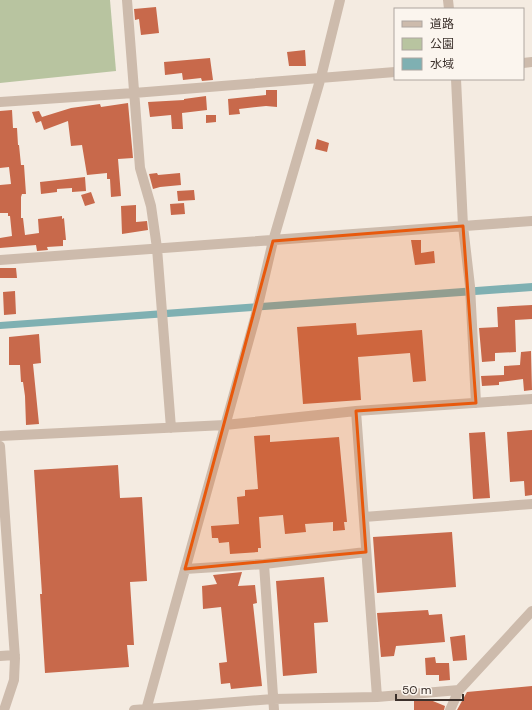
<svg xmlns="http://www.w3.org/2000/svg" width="532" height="710" viewBox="0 0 532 710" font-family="'DM Sans','Noto Sans JP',sans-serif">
<rect width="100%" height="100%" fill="#f4ebe1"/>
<path fill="#b8c4a0" d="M0,0H110L116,71L0,83Z"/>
<path fill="#7fb0b2" d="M532,283V291L0,329V322Z"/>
<path fill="#c8694b" d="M156,7L159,33L141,35L139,19L135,20L134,9Z
M305,50L306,66H289L287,52Z
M210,58L213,80L202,81L201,78L183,80L182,73L165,75L164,62Z
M266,90H277V107L266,106L239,109L240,114L229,115L228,99L266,95Z
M206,96L207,110L182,113L183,129H172L171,115L150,117L148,102L184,100V99Z
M128,103L133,158L118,159L121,196L111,197L110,179H107V173L87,175L82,145L71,146L68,121L44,130L41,121L36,123L32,112L39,111L42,117L71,108L100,104L101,107Z
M12,110L13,128H17L18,145H19L21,165H24L26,194H22L21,197V218H23L25,235L39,233L38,219L62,216V219L64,218L66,240H63V246L47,247L48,250L37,251L36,245L0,248V238L12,236L10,216H8V213H0V185L11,184L9,167L0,168V111Z
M206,115H216V122L206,123Z
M317,139L329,143L327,152L315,149Z
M157,173L158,175L180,173L181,185L160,187L153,189L149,174Z
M85,177L86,191L72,192V188L57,189V192L41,194L40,182Z
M194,190L195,200L178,201L177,191Z
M91,192L95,203L85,206L81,195Z
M184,203L185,214L171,215L170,204Z
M136,205V222L147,221L148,230L122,234L121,206Z
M411,240H421V253L434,251L435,263L415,265Z
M0,268H16L17,278H0Z
M15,291L16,314L4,315L3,292Z
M532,305V319L515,320L516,352L495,353V361L482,362L479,328L498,327L497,307Z
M356,323L357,335L422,330L426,381L413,382L410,353L358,357L361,400L303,404L297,327Z
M39,334L41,363L33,364L39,424L26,425L25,396L23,382H21L20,365H9V337Z
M531,351L532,390L524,391L523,379L499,382V385L482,386L481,376L504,375V366L520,365L521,352Z
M532,430V495L525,496L524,481L510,482L507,432Z
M485,432L490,498L473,499L469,433Z
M270,435V442L339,437L347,522H344L345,530L333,531V522L305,524L306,532L285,534L283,515L259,517L261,548H258V552L230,554L229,542L219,543L218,538H212L211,526L239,524L237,497L245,496V490L258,489L254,436Z
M118,465L120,498L142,497L147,581L130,582L134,645H127L129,667L45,673L40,594H42L34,470Z
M452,532L456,587L377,593L373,537Z
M242,572L238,586L255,585L257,603L253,604L262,686L231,689L230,683L221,684L219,663L227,662L221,607L203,609L202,586L217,584L213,575Z
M324,577L328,622L314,623L317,673L283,676L276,581Z
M428,610L429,615L442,614L445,642L396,646L394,656L381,657L377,613Z
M465,635L467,660L453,661L450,637Z
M435,657L436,663H449L450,680L439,681V675H426L425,658Z
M532,686V710H457L467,692Z
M428,699L445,706L444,710H414V700Z"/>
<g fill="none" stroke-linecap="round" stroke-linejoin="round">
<path stroke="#cdbbac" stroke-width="10" d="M127,0L140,168L151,206L157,248L171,428
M448,0L449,9
M523,63L532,62
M456,79L463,226L470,286L476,403
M0,102L134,93L395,72
M0,260L532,221
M356,411L377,697
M0,436L225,425L356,411L532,399
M0,446L15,658L14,680L4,710
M364,517L532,504
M264,564L274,710
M185,569L264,564L366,552
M0,656L15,655
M134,710L273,699L377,697L459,690
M146,710L255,318L273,241L321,77L340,0
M450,710L459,690L532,611"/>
</g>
<path fill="#e8590c" fill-opacity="0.2" stroke="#e8590c" stroke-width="3" stroke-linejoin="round" d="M463,226L476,403L356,411L366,552L185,569L273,241Z"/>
<rect x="394" y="8" width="130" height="72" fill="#fbf5ee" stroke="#aea6a0"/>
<rect x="402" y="21" width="20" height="6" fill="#cdbbac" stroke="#aea6a0"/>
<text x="430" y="28" font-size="12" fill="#3b302b">道路</text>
<rect x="402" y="38" width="20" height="12" fill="#b8c4a0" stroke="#aea6a0"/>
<text x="430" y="48" font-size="12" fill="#3b302b">公園</text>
<rect x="402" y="58" width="20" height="12" fill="#7fb0b2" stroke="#aea6a0"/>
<text x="430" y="68" font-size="12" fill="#3b302b">水域</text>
<path d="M396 694v6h67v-6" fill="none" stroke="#3b302b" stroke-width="2"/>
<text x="402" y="694" font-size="12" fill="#3b302b" stroke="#fbf5ee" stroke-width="3" paint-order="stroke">50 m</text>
</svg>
